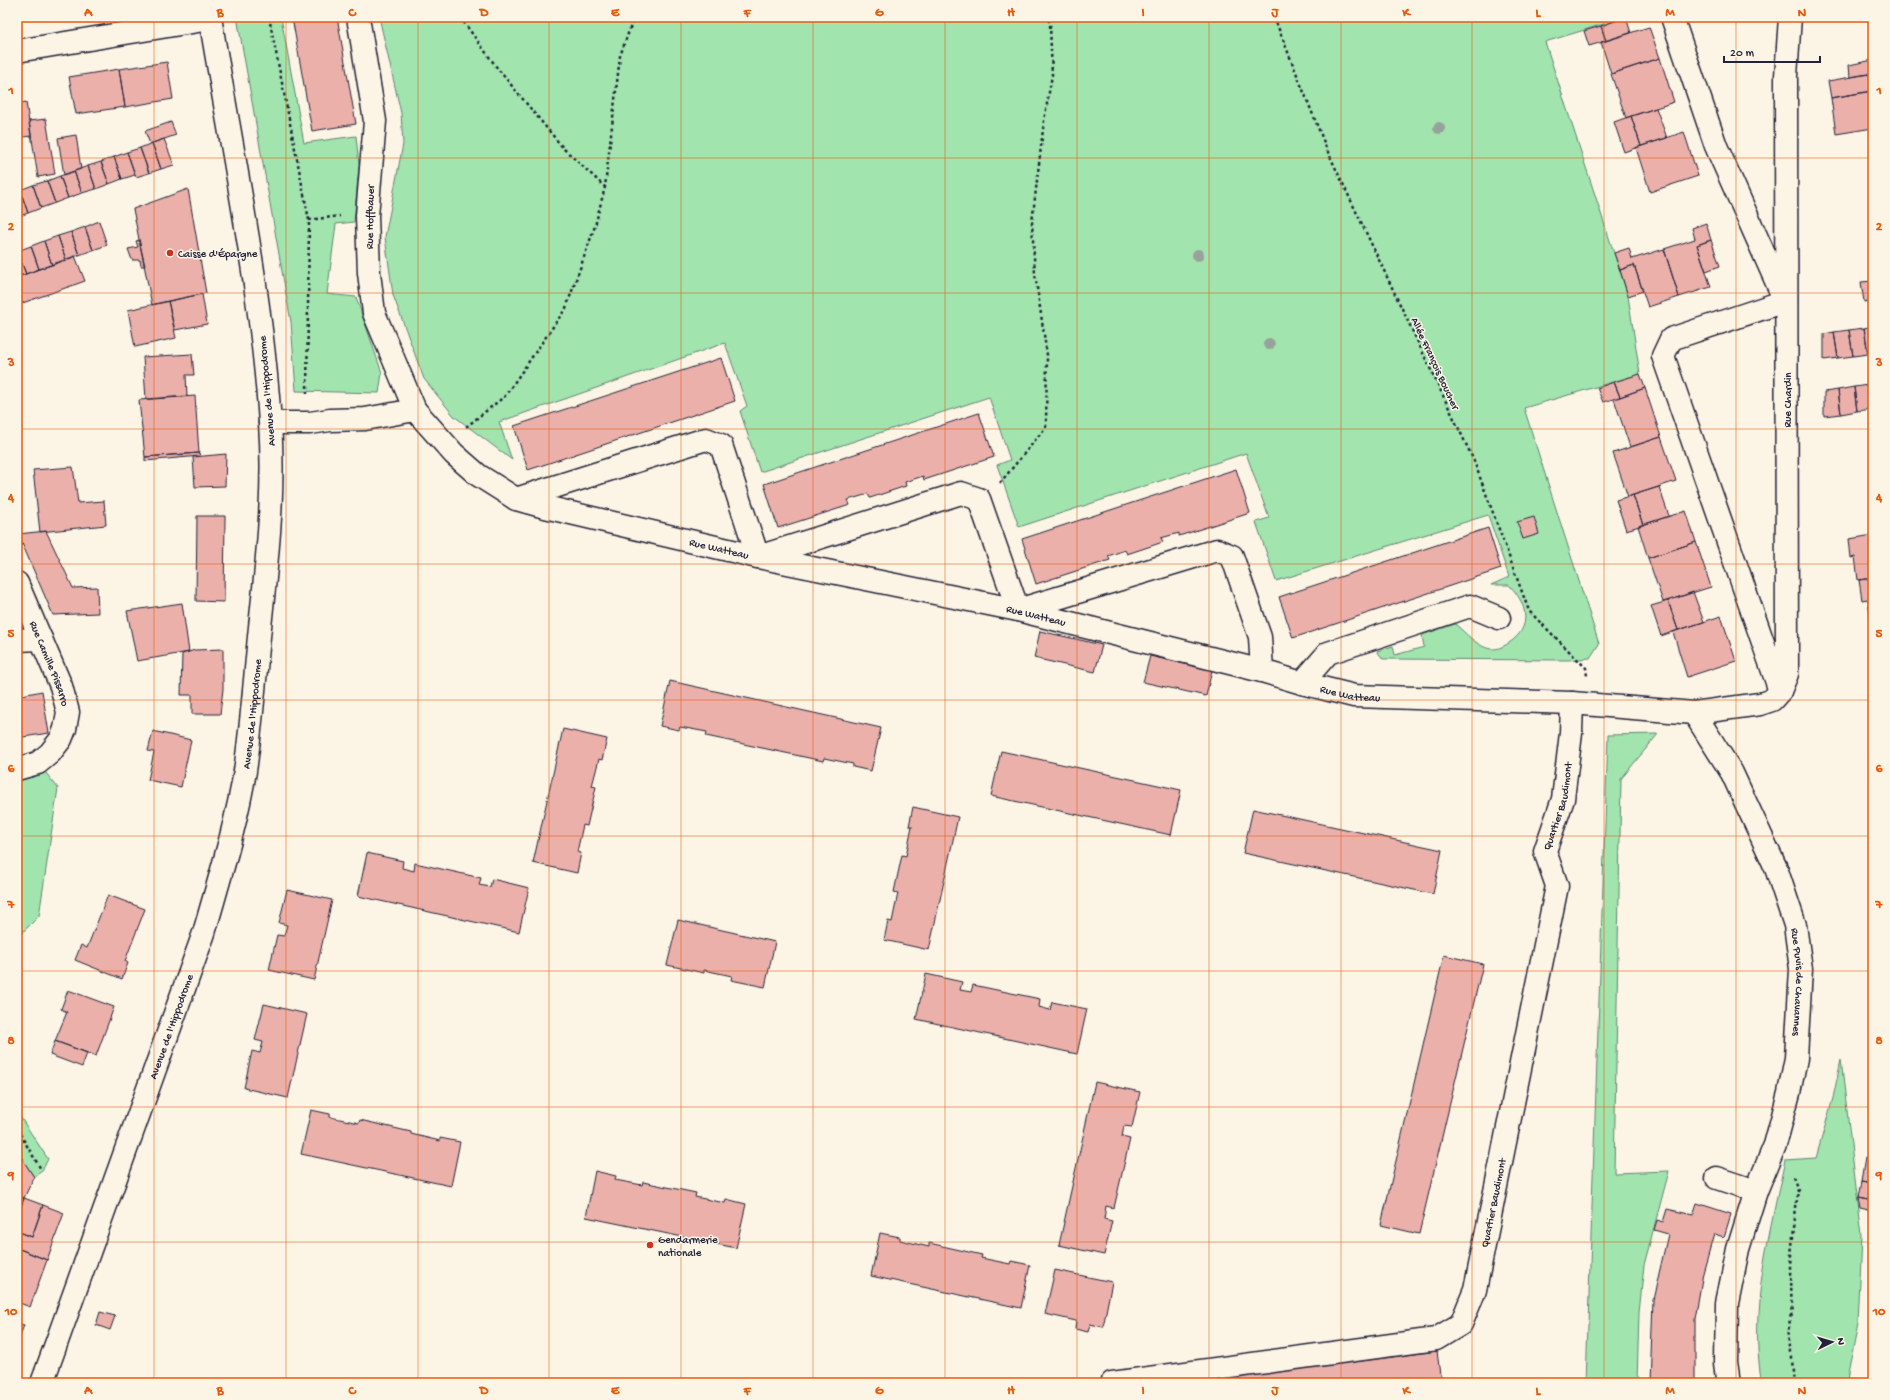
<svg xmlns="http://www.w3.org/2000/svg" width="1890" height="1400" viewBox="0 0 1890 1400" font-family="'Gochi Hand',sans-serif">
<rect width="100%" height="100%" fill="#fcf5e5"/>
<filter id="ink" filterUnits="userSpaceOnUse"><feTurbulence type="fractalNoise" baseFrequency=".025" numOctaves="2"/><feDisplacementMap in="SourceGraphic" scale="8" xChannelSelector="R" yChannelSelector="G"/><feConvolveMatrix kernelMatrix="1 2 1 2 8 2 1 2 1" color-interpolation-filters="sRGB"/></filter>
<g filter="url(#ink)">
<path fill="#a1e4ae" stroke="#628374" d="M237,17H281L304,143L356,136L359,165L354,222L336,224L327,294L356,297L382,373L379,393L296,391L291,322Z
M379,17H1627L1545,42L1628,296L1640,374L1524,408L1599,644L1590,658L1568,660L1383,659L1377,651L1393,646L1395,655L1424,647L1422,635L1455,624C1465,632 1479,649 1493,649C1500,649 1508,644 1513,640C1533,624 1525,601 1509,585H1491L1509,577L1488,515L1276,581L1256,522L1269,518L1246,453L1019,527L997,465L1010,460L989,397L760,472L740,411L747,406L725,343L499,422L512,460L454,416L424,379L393,295L385,237L403,144L401,113Z
M1658,734L1621,779L1614,1173L1669,1171L1644,1265L1639,1313L1637,1383H1586L1608,735Z
M38,763L58,788L39,916L17,938V769Z
M1841,1060L1862,1237L1858,1324L1846,1383H1762C1748,1310 1770,1232 1785,1160L1816,1158L1833,1098Z
M17,1112L48,1159L42,1171L34,1177L17,1151Z"/>
<path fill="#ebb0aa" stroke="#22223b" d="M292,17H337L356,124L312,131Z
M1626,17L1631,33L1606,41L1601,26Z
M1601,26L1606,41L1589,46L1584,31Z
M1649,27L1660,58L1611,74L1601,42Z
M1660,58L1674,102L1626,118L1611,74Z
M1873,60V73L1850,77L1849,65Z
M167,62L173,99L125,107L119,69Z
M119,69L125,107L76,114L69,77Z
M1869,74L1872,91L1831,98L1828,81Z
M1872,91L1873,128L1836,134L1831,98Z
M26,102L31,136L17,138V104Z
M1656,108L1667,138L1641,146L1631,116Z
M1631,116L1641,146L1624,152L1614,122Z
M46,119L55,174L38,177L29,121Z
M171,122L176,135L150,144L145,131Z
M1684,132L1698,176L1650,192L1636,148Z
M76,135L81,169L64,175L58,138Z
M164,139L174,165L161,169L152,143Z
M152,143L161,169L149,173L140,148Z
M140,148L149,173L136,177L127,152Z
M127,152L135,175L122,179L114,157Z
M114,157L122,179L109,184L101,162Z
M101,162L109,184L96,189L88,166Z
M88,166L96,189L82,193L74,171Z
M74,171L82,193L68,198L60,176Z
M60,176L68,198L55,203L47,181Z
M47,181L55,203L41,208L33,185Z
M33,185L41,208L28,213L20,190Z
M188,189L206,293L152,305L133,209Z
M20,190L28,213L17,217V191Z
M99,221L107,245L93,250L85,227Z
M1706,223L1711,240L1697,245L1711,287L1679,297L1664,249L1695,239L1692,228Z
M85,227L93,250L79,255L71,232Z
M71,232L79,255L66,260L58,236Z
M58,236L66,260L52,265L44,241Z
M139,240L145,266H141L140,260H132L128,249L138,247L136,241Z
M1711,240L1720,266L1706,271L1697,245Z
M44,241L52,265L39,269L31,246Z
M31,246L39,269L26,274L17,251Z
M1629,248L1632,259L1664,249L1679,297L1648,307L1634,265L1620,270L1614,253Z
M17,251L26,274L17,277Z
M75,256L85,281L17,305V277Z
M1634,265L1643,291L1628,296L1620,270Z
M1873,281V306L1872,300L1864,302L1861,282Z
M202,294L207,324L175,330L168,301Z
M168,301L176,338L135,347L128,310Z
M1873,326V353L1868,354L1864,328Z
M1864,328L1868,354L1853,356L1849,330Z
M1849,330L1853,356L1838,358L1834,332Z
M1834,332L1838,358L1824,360V334Z
M192,354L194,375H186L187,396L146,399L143,357Z
M721,358L735,401L528,470L514,426Z
M1640,374L1645,388L1620,397L1614,382Z
M1614,382L1620,397L1603,402L1597,388Z
M1868,385H1873V409H1872Z
M1868,385L1872,409L1857,411L1854,387Z
M1854,387L1857,411L1841,414L1838,390Z
M1645,388L1661,437L1630,447L1614,399Z
M1838,390L1841,414L1824,416V392Z
M195,396L199,453L145,457L139,400Z
M979,413L994,457L924,480L923,476L905,482L906,486L870,498L868,494L848,500L850,505L778,528L764,484Z
M1661,437L1676,481L1628,497L1613,453Z
M199,453L200,456L145,461V457Z
M226,454L225,486L195,487L193,457Z
M73,467L78,503L104,501L106,525L40,532L33,470Z
M1236,469L1250,513L1179,536V533L1161,538L1163,542L1127,554L1125,550L1108,556L1110,560L1036,584L1022,539Z
M1659,487L1669,516L1643,525L1633,495Z
M1633,495L1643,525L1626,530L1616,500Z
M1686,511L1696,542L1648,558L1638,526Z
M197,516H225L224,602L196,601Z
M1534,517L1539,534L1523,539L1517,522Z
M1488,528L1501,569L1293,638L1279,597Z
M46,531L73,588L97,587L98,613L53,615L18,534Z
M1873,535V578L1858,580L1855,557L1851,558L1849,539Z
M1696,542L1711,587L1663,602L1648,558Z
M1873,578V623L1871,624L1868,599L1862,600L1859,580Z
M1693,592L1704,622L1678,630L1668,601Z
M1668,601L1678,630L1661,636L1651,606Z
M182,603L189,652L137,661L127,611Z
M1721,616L1736,661L1687,677L1673,632Z
M1040,631L1102,645L1095,672L1034,658Z
M223,649V689L220,714H192V695H181L182,654L195,650Z
M1150,656L1212,670L1206,696L1143,682Z
M670,681L881,728L871,771L853,767V764L824,758L823,761L706,736L707,732L680,727L679,730L660,726Z
M42,691L49,733L17,738V696Z
M563,729L607,739L602,760L599,759L592,786L596,787L587,826L583,825L577,852L581,853L577,873L533,863Z
M153,731L191,740L181,787L148,780L154,752L148,751Z
M1001,751L1181,790L1171,835L991,796Z
M913,807L958,817L929,950L884,940L888,921L892,922L898,893L894,892L902,855L906,856L912,826H909Z
M1253,809L1442,850L1433,894L1243,853Z
M367,853L403,861L402,868L414,871L415,863L481,878L479,885L490,887L492,879L529,888L519,932L358,896Z
M287,890L332,900L314,980L269,970L277,935L284,936L287,925L279,923Z
M108,895L145,909L125,961L128,963L122,979L75,960L81,945L87,948Z
M678,920L775,942L765,987L731,980L732,976L704,970V973L667,965Z
M1444,955L1483,964L1419,1234L1381,1225Z
M926,974L962,982L960,990L971,992L973,985L1040,999L1039,1007L1050,1010L1052,1002L1087,1009L1077,1054L916,1019Z
M68,990L114,1007L96,1056L55,1041L67,1012L61,1009Z
M264,1004L307,1014L288,1098L244,1088L252,1051L260,1053L263,1042L255,1040Z
M55,1041L87,1053L82,1067L50,1055Z
M1095,1082L1140,1092L1132,1127L1124,1126L1122,1137L1130,1139L1114,1208L1106,1206L1104,1219L1112,1221L1104,1255L1059,1245Z
M311,1110L330,1114V1117L359,1123L360,1120L411,1132V1134L440,1141V1138L460,1142L451,1186L301,1154Z
M17,1151L34,1177L24,1198L17,1196Z
M1865,1158L1873,1159V1184L1861,1182Z
M595,1171L616,1176L615,1180L642,1185L643,1182L696,1193L695,1197L725,1203L726,1199L746,1204L736,1248L586,1217Z
M1861,1182L1873,1184V1200L1858,1197Z
M17,1196L24,1198L17,1218Z
M1858,1197L1873,1200V1212L1860,1209Z
M24,1198L43,1205L32,1237L17,1231V1218Z
M1697,1203L1731,1214L1724,1237L1714,1234L1703,1273L1695,1319V1383H1650L1653,1300L1668,1234L1654,1230L1657,1220L1663,1222L1667,1209L1693,1215Z
M43,1205L64,1213L47,1260L17,1248V1231L32,1237Z
M880,1233L900,1237V1240L929,1247V1243L982,1255L981,1258L1010,1264L1011,1261L1030,1265L1021,1308L871,1276Z
M17,1248L47,1260L30,1307L17,1302V1277L19,1270L17,1269Z
M1055,1270L1112,1282L1103,1327L1090,1324L1088,1332L1075,1329L1076,1321L1045,1314Z
M100,1312L115,1316L110,1330L96,1325Z
M17,1323L24,1325L19,1339L17,1338Z
M1437,1351L1441,1383H1193Z"/>
<g fill="none" stroke-linecap="round" stroke-linejoin="round">
<defs>
<g id="minor">
<path id="s1" d="M358,17L375,121L367,216L369,273L374,313L415,410L454,454L478,475L516,499L541,506L758,557L1018,610L1262,671L1302,683L1354,696L1572,703L1694,713L1760,704L1772,700L1780,691L1787,674L1786,76L1790,17"/>
<path d="M1672,17L1716,146L1785,301L1671,339L1663,356L1780,691"/>
<path d="M17,51L210,19"/>
<path d="M270,423H310L330,420L365,419L415,410"/>
<path d="M516,499L706,439L721,445L758,557L961,493L979,499L1018,610L1217,550L1232,556L1260,637L1262,671"/>
<path id="s2" d="M17,583L61,686L68,712L65,729L61,739L50,753L38,763L17,769"/>
<path d="M17,640L41,639"/>
<path d="M1302,683L1328,653L1470,606L1499,618"/>
<path id="s3" d="M1694,713L1732,773L1776,868L1795,925L1801,969L1796,1058L1789,1093L1775,1145L1756,1191L1738,1249L1727,1303L1726,1362L1729,1383"/>
<path d="M1717,1178L1756,1191"/>
<path id="s4" d="M42,1383L204,933C219,880 236,826 245,771C252,723 255,675 260,627C267,560 275,490 270,423C261,286 232,152 210,17"/>
<path id="s5" d="M1112,1383L1436,1339L1461,1324L1475,1290L1557,886L1545,851L1563,799L1571,733L1572,703"/>
</g>
</defs>
<use href="#minor" stroke="#22223b" stroke-width="25"/>
<path stroke="#22223b" stroke-width="2.5" stroke-dasharray="3 3" stroke-linecap="butt" d="M269,17L309,220L307,395
M460,17L498,69L564,149L605,187
M1274,17L1327,150L1474,461L1529,611L1586,668L1587,676
M309,220L340,216
M466,427L505,396L566,308L595,226L605,187L620,56L634,17
M1000,483L1046,427L1047,355L1035,274L1032,223L1044,121L1052,75L1050,24L1048,17
M17,1129L42,1171
M1793,1177L1798,1190L1790,1264L1791,1358L1793,1383"/>
<use href="#minor" stroke="#fcf5e5" stroke-width="22"/>
</g>
<g fill="#99a19b">
<circle cx="1439" cy="128" r="6"/>
<circle cx="1198" cy="255" r="6"/>
<circle cx="1269" cy="344" r="6"/>
</g>
</g>
<path fill="none" stroke="#e8590c" stroke-width="1" stroke-opacity="0.55" d="M154,17V1383M286,17V1383M418,17V1383M549,17V1383M681,17V1383M813,17V1383M945,17V1383M1077,17V1383M1209,17V1383M1341,17V1383M1472,17V1383M1604,17V1383M1736,17V1383M17,158H1873M17,293H1873M17,429H1873M17,564H1873M17,700H1873M17,836H1873M17,971H1873M17,1107H1873M17,1242H1873"/>
<g fill="#c8321e" stroke="#fcf5e5" stroke-width="1.5">
<circle cx="170" cy="253" r="4"/>
<circle cx="650" cy="1245" r="4"/>
</g>
<g text-anchor="middle" stroke-width="3" stroke-linejoin="round" paint-order="stroke">
<g font-size="11" fill="#22223b" stroke="#fcf5e5">
<text transform="translate(369 217) rotate(-89)" y="4">Rue Hoffbauer</text>
<text transform="translate(1436 363) rotate(65)" y="4">Allée François Boucher</text>
<text transform="translate(266 391) rotate(-95)" y="4">Avenue de l'Hippodrome</text>
<text transform="translate(1787 400) rotate(-90)" y="4">Rue Chardin</text>
<text dy="4" stroke="none"><textPath href="#s1" startOffset="748">Rue Watteau</textPath></text>
<text dy="4" stroke="none"><textPath href="#s1" startOffset="1072">Rue Watteau</textPath></text>
<text dy="4" stroke="none"><textPath href="#s2" startOffset="87">Rue Camille Pissarro</textPath></text>
<text dy="4" stroke="none"><textPath href="#s1" startOffset="1396">Rue Watteau</textPath></text>
<text dy="4" stroke="none"><textPath href="#s4" startOffset="703">Avenue de l'Hippodrome</textPath></text>
<text dy="4" stroke="none"><textPath href="#s5" startOffset="889">Quartier Baudimont</textPath></text>
<text dy="4" stroke="none"><textPath href="#s3" startOffset="293">Rue Puvis de Chavannes</textPath></text>
<text dy="4" stroke="none"><textPath href="#s4" startOffset="379">Avenue de l'Hippodrome</textPath></text>
<text dy="4" stroke="none"><textPath href="#s5" startOffset="482">Quartier Baudimont</textPath></text>
</g>
<g font-size="11" fill="#22223b" stroke="#fcf5e5" text-anchor="start">
<text x="178" y="257">Caisse d'Épargne</text>
<text x="658" y="1243">Gendarmerie<tspan x="658" dy="13">nationale</tspan></text>
</g>
</g>
<rect width="1890" height="1400" fill="none" stroke="#fcf5e5" stroke-width="44"/>
<g transform="translate(1832 1342) rotate(85)" stroke="#fcf5e5" stroke-width="3" paint-order="stroke">
<path d="M0-3L7 15L0 10L-7 15Z" fill="#22223b"/>
<text y="-6" font-size="11" font-weight="bold" text-anchor="middle" fill="#22223b">N</text>
</g>
<path d="M1724 56v6h96v-6" fill="none" stroke="#22223b" stroke-width="2"/>
<text x="1730" y="56" font-size="12" fill="#22223b" stroke="#fcf5e5" stroke-width="3" paint-order="stroke">20 m</text>
<rect x="22" y="22" width="1846" height="1356" fill="none" stroke="#e8590c" stroke-width="1.5"/>
<g font-size="13" text-anchor="middle" font-weight="bold" fill="#e8590c">
<text x="88" y="16">A</text>
<text x="220" y="16">B</text>
<text x="352" y="16">C</text>
<text x="484" y="16">D</text>
<text x="615" y="16">E</text>
<text x="747" y="16">F</text>
<text x="879" y="16">G</text>
<text x="1011" y="16">H</text>
<text x="1143" y="16">I</text>
<text x="1275" y="16">J</text>
<text x="1406" y="16">K</text>
<text x="1538" y="16">L</text>
<text x="1670" y="16">M</text>
<text x="1802" y="16">N</text>
<text x="11" y="94">1</text>
<text x="1879" y="94">1</text>
<text x="11" y="230">2</text>
<text x="1879" y="230">2</text>
<text x="11" y="366">3</text>
<text x="1879" y="366">3</text>
<text x="11" y="501">4</text>
<text x="1879" y="501">4</text>
<text x="11" y="637">5</text>
<text x="1879" y="637">5</text>
<text x="11" y="772">6</text>
<text x="1879" y="772">6</text>
<text x="11" y="908">7</text>
<text x="1879" y="908">7</text>
<text x="11" y="1044">8</text>
<text x="1879" y="1044">8</text>
<text x="11" y="1179">9</text>
<text x="1879" y="1179">9</text>
<text x="11" y="1315">10</text>
<text x="1879" y="1315">10</text>
<text x="88" y="1394">A</text>
<text x="220" y="1394">B</text>
<text x="352" y="1394">C</text>
<text x="484" y="1394">D</text>
<text x="615" y="1394">E</text>
<text x="747" y="1394">F</text>
<text x="879" y="1394">G</text>
<text x="1011" y="1394">H</text>
<text x="1143" y="1394">I</text>
<text x="1275" y="1394">J</text>
<text x="1406" y="1394">K</text>
<text x="1538" y="1394">L</text>
<text x="1670" y="1394">M</text>
<text x="1802" y="1394">N</text>
</g>
</svg>
